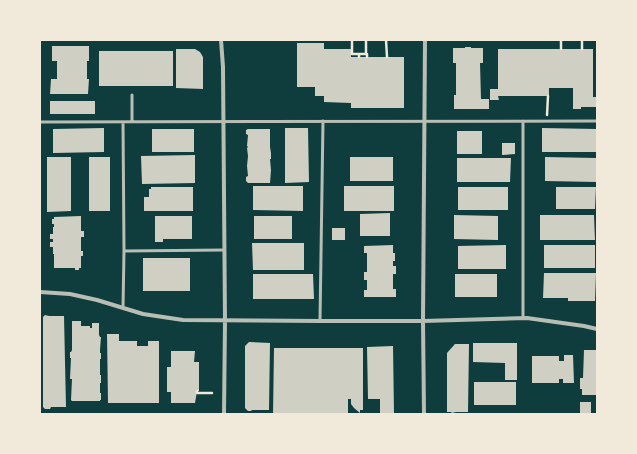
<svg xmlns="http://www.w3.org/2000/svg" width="637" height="454" viewBox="0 0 637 454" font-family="Jost,sans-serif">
<rect width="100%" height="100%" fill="#0f3d3e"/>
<path fill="#cfcfc3" d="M297,43H324V49H351V57H404V108H351V103L324,102V96H315V87H297Z
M52,46H89V61H87V79H89L88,94H50L51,79H57V61H52Z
M465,47H471V48H483V63H480L481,99H489V109H454V95H456V63H453V48H465Z
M176,49H195L200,52L203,57V89L176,88Z
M498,49H593V97H597V107H581V109H573V88H549V96H498L499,100H490V89H498Z
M99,51H173V86H99Z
M50,101H95V114H50Z
M104,128V152L53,153V129Z
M285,128H308L309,182L285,183Z
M542,128L597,129V152H542Z
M152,129H194V152H152Z
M248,129H270V147L271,153V159H270L271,170L270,183H248L246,181V177L248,176L247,166L248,156L247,148L248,147L247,146L248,135L246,134V130Z
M457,131H482V154H457Z
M502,143H515V154L502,155Z
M195,155V183L142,184L141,156Z
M47,157H71V211L47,212Z
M89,157H110V211H89Z
M350,157H393V181H350Z
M545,157L596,158V182L545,181Z
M457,158H511L510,182H457Z
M253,186H303V211L253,210Z
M344,186H394V211H344Z
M151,187H193V211H144V197H149V189H151Z
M458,187H508V210H458Z
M556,187H596L595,209H556Z
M390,213V236H360V214Z
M454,215L498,216V240L454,239Z
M540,215H594L595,240H540Z
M81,216V231H84V237H81V251H83V256H81V268H79V270H75V268H54V254H53V247H50V242H53V239H50V234H53V227H54V224H52V219H54V217Z
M155,216H192V239H163V242H155Z
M254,216H292V239H254Z
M332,228H345V240H332Z
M252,243H304V270H253Z
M393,245V253H395V261H393V266H396V274H393V289H396V297H364V290H367V280H364V272H367V253H364V246Z
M506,245V269H458V246Z
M544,245H595V268H544Z
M143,258H190V291H143Z
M544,273H596L595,301H568V298H543Z
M253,274H313L314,299H253Z
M455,274H497V297H455Z
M45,315L49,316H64L66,407H51L50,409H45L43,407V317Z
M72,321H81V326H90V328H92V323H99V335L100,337H101L100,350V353H101V359H100V375H101V383H100V393H101V400H100V401H72L71,400L72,379H70L71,358H70V352H71L72,350Z
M107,334H119V341H137V346H148V341H159V403H108Z
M249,342L270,343L269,410H252L251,411H248L245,408V346Z
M473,343H517V380H505V363L473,362Z
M455,344H469L468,412H456L452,413L451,412H447V353Z
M393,346L394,413H380V399H368L367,347Z
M274,348H363V410H360V413L354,408L351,404V399H348V414H273Z
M584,350H596L597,395H582V389H580V378H583Z
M171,351H195L194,362H199V391H197L195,403H171V392H167V367H171Z
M564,355H573L574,383H563V379H559V383H532V356H559V361H564Z
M474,382H516V405H474Z
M580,402H591V414H580Z"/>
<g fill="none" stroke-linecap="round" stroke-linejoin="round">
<path stroke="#f1e9da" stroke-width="2.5" d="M352,40V54H359
M366,40V54
M386,40L387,57
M561,40V49
M582,40V49
M359,57V54H367V57
M547,115L548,96
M197,391V393H212"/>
<path stroke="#b8beb3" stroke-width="3" d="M132,95V122
M523,121V318
M40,122L597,121
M123,122L124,251L123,308
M124,251L224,250
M320,321L323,121"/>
<path stroke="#b8beb3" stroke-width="4" d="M221,40L223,67L225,321L224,414
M40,292L70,294L97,300L143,314L183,320L320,321H423L527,318L584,326L597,329
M424,414L423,321L425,40"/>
</g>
<rect width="637" height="454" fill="none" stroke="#f1e9da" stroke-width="82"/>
</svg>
